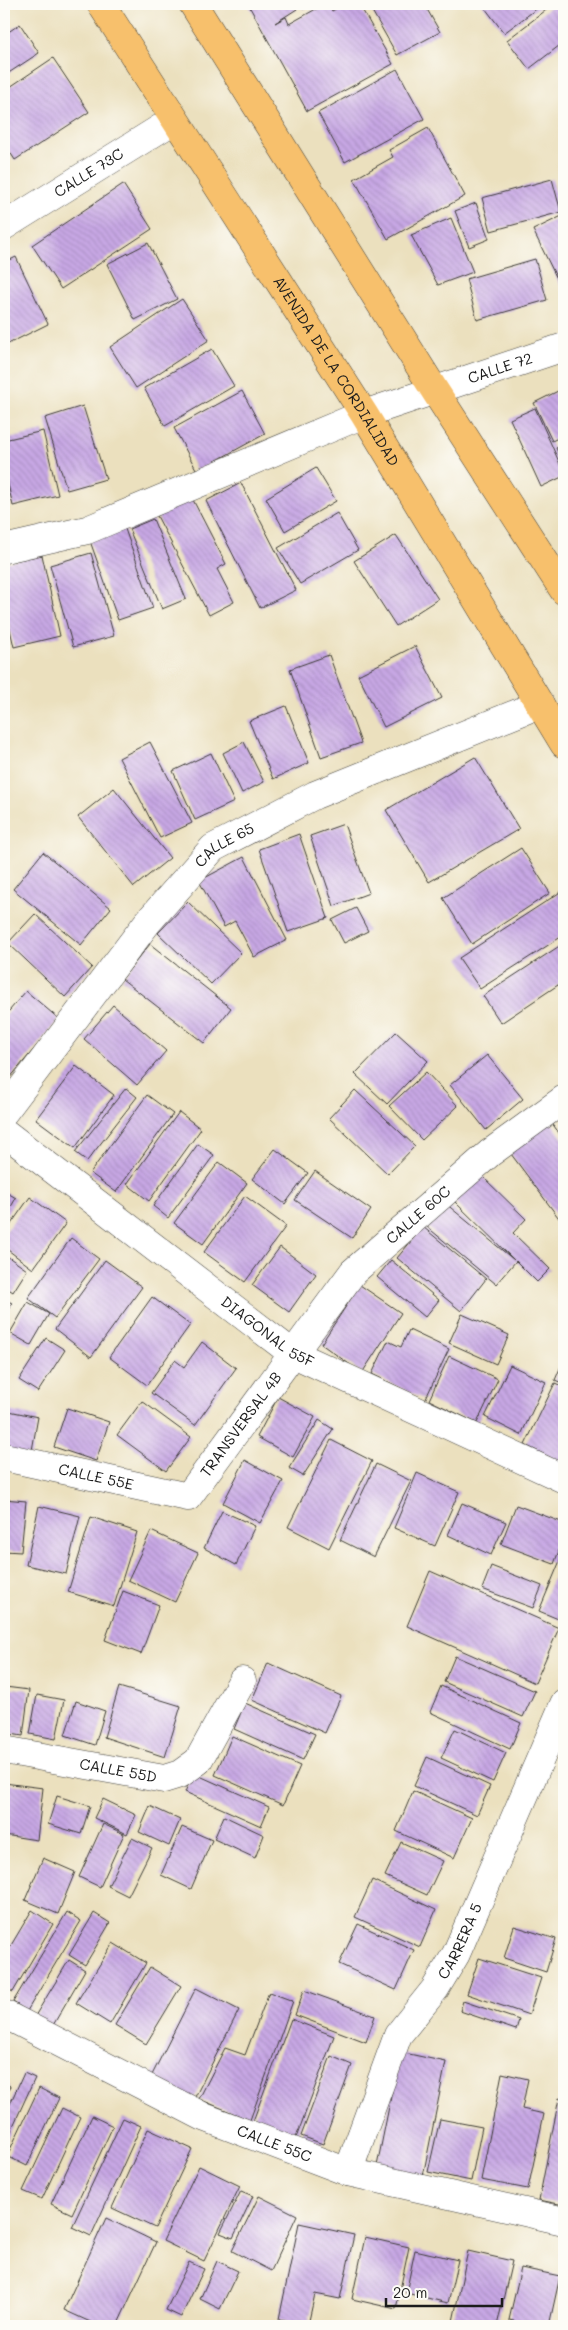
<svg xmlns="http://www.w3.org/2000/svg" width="568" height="2330" viewBox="0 0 568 2330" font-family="Mali,sans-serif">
<defs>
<pattern id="building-back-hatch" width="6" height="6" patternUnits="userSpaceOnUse" patternTransform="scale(1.25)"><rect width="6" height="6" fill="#c7a7e4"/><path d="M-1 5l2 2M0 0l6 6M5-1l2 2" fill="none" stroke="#aa8fc3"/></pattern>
</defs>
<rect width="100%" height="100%" fill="#fdfcf7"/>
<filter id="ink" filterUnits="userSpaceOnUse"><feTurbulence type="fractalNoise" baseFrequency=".02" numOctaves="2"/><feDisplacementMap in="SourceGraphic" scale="10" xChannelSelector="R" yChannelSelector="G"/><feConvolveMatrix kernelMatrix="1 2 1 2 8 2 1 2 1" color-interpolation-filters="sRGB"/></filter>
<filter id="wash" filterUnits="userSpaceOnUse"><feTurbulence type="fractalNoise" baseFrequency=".0096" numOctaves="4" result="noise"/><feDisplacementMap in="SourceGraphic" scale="20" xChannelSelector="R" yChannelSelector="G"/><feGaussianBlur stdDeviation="1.12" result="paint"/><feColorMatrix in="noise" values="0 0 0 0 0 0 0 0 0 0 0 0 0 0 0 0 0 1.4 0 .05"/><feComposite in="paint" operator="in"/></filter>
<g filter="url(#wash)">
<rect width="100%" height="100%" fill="#ebe0be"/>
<g id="blocks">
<path fill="url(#building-back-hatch)" d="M248,4H294L297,9L275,23L286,17L289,24L325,4H328L332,11L344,4H359L393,64L307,111Z
M300,4H312L303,9Z
M368,4H424L440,32L397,55Z
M482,4H543L504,33Z
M554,4H564V42L529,69L507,40Z
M20,24L39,53L4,76V35Z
M53,58L89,112L15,160L4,143V91Z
M397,69L424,119L345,162L318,113Z
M428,128L465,196L388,239L354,179L393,157L389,150Z
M552,179L561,212L491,231L482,198Z
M123,184L152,229L61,289L32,245Z
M476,203L489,239L469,247L455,211Z
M564,215V293L533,230Z
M451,218L473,272L438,285L411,235Z
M148,243L177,299L135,320L107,264Z
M16,257L48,324L6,345L4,341V263Z
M535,259L547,300L477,320L466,279Z
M182,299L209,340L136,388L110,347Z
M212,349L234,386L165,426L144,388Z
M564,388V435L552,441L534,403Z
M242,391L265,434L197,471L174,428Z
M83,406L106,479L67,490L45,418Z
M535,408L564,473V476L541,487L510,419Z
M43,431L58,495L13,506L4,467V440Z
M564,444V466L556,448Z
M316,468L336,501L285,531L266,498Z
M241,483L296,590L260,608L206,501Z
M4,490L8,506L4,507Z
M192,498L226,564L217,569L234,602L209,615L157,516Z
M337,513L358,550L300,584L278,548Z
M153,519L186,599L162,609L129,529Z
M125,529L153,608L118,620L90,541Z
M396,535L438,599L396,626L354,561Z
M91,553L114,636L73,647L50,565Z
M42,555L60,636L14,647L4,603V563Z
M4,631L8,645L4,646Z
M415,646L442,698L384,727L358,675Z
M329,655L361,743L321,757L290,669Z
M286,706L309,763L273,779L249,721Z
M150,742L192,823L160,838L119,758Z
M244,742L264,782L242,793L223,753Z
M211,753L234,802L195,820L173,771Z
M475,757L519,829L429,882L386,810Z
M114,788L170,858L134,887L78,817Z
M344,824L369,893L334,906L310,836Z
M299,834L328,918L288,932L259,849Z
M521,848L550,893L472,944L443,898Z
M43,852L111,908L81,945L13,889Z
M244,857L287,940L254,957L235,921L224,927L199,881Z
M562,891L564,894V935L480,989L459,958Z
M188,902L241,953L211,984L158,933Z
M356,908L368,931L344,943L332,920Z
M35,914L92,967L65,997L8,943Z
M564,943V981L501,1023L483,996Z
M150,944L231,1008L204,1043L122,979Z
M26,991L59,1019L4,1085V1017Z
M113,1005L166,1051L137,1085L84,1039Z
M396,1032L428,1061L387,1104L355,1074Z
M487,1055L523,1099L486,1130L450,1085Z
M76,1066L114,1095L75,1148L36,1119Z
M426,1072L458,1106L422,1140L389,1106Z
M126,1088L137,1097L87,1161L75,1152Z
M355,1090L415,1146L388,1174L329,1118Z
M147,1095L173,1114L116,1192L90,1173Z
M179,1112L201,1129L149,1201L127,1184Z
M549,1119L564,1140V1225L508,1150Z
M198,1144L214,1155L168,1218L153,1206Z
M275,1149L308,1173L285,1204L252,1179Z
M219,1162L247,1183L203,1244L174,1223Z
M315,1171L371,1210L352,1238L295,1200Z
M480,1174L526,1219L513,1233L550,1269L537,1282L516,1261L496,1284L426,1226L445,1203L514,1260L454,1201Z
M4,1191L16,1198L4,1219Z
M245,1196L286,1226L245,1282L204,1252Z
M30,1197L66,1223L33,1269L4,1247V1234Z
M423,1227L486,1279L461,1311L397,1258Z
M71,1238L99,1259L55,1318L28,1298Z
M280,1247L316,1274L289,1312L252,1285Z
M4,1254L27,1270L13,1292L4,1286Z
M105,1260L142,1287L91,1357L55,1329Z
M391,1260L439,1300L425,1317L377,1277Z
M360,1285L401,1313L362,1373L321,1344Z
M152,1297L190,1325L147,1385L109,1357Z
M4,1299L12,1303L4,1317Z
M28,1302L49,1314L31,1345L10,1333Z
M462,1314L509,1335L496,1364L449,1343Z
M409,1330L449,1349L425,1400L372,1374L388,1341L401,1347Z
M46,1338L65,1350L38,1392L19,1380Z
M202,1342L236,1368L195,1425L151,1393L175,1360L184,1367Z
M449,1356L498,1379L477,1423L429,1400Z
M564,1359V1384L555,1380Z
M510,1365L546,1382L521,1435L485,1417Z
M555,1383L564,1387V1464L525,1445Z
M278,1397L315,1417L293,1457L257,1437Z
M142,1401L191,1437L166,1471L117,1435Z
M67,1408L109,1422L96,1461L54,1447Z
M4,1410L38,1417L31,1456L4,1451Z
M319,1420L333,1429L303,1476L289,1468Z
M331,1440L372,1461L329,1548L288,1527Z
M245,1460L283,1481L260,1523L223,1503Z
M376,1464L411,1481L374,1557L340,1540Z
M417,1473L459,1492L435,1546L394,1528Z
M4,1499L26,1501L21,1552L4,1551Z
M462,1503L506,1522L491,1555L448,1535Z
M516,1505L564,1523V1537L554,1564L501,1544Z
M39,1506L80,1516L66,1574L26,1565Z
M222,1511L255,1526L236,1565L204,1548Z
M91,1517L137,1532L114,1606L68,1592Z
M151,1531L198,1553L175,1602L128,1580Z
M564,1551V1617L563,1621L539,1611Z
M491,1566L542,1586L533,1608L482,1589Z
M430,1571L559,1628L535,1683L407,1626Z
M123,1591L159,1605L141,1654L105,1640Z
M455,1656L535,1691L523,1717L444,1682Z
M268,1663L341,1696L325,1733L252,1700Z
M441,1686L521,1723L510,1749L430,1712Z
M5,1687L29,1690L23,1736L4,1733Z
M119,1687L181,1706L165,1757L104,1737Z
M37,1695L64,1700L56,1739L30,1734Z
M76,1701L105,1711L95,1745L65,1735Z
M245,1703L315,1734L303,1760L234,1729Z
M455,1729L506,1753L493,1782L441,1758Z
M232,1736L300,1766L283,1805L215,1775Z
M427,1757L490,1786L477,1815L414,1786Z
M193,1773L269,1807L261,1826L185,1792Z
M4,1783L43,1788L37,1840L4,1835Z
M413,1791L472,1818L454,1858L396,1831Z
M57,1796L90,1806L81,1834L48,1824Z
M103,1799L136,1815L127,1834L94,1818Z
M150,1806L180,1820L169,1846L139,1832Z
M224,1816L264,1835L255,1858L214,1839Z
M103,1824L124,1834L100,1887L79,1877Z
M182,1827L212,1840L191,1889L161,1875Z
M132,1838L152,1848L128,1896L108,1886Z
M401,1842L443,1861L427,1895L385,1876Z
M43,1858L75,1872L58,1914L25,1900Z
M372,1880L436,1910L420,1947L355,1917Z
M32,1910L53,1924L13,1992L4,1987V1957Z
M67,1912L81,1921L27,2011L13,2002Z
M94,1913L110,1923L85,1965L69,1955Z
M358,1924L414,1950L396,1990L339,1964Z
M514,1926L556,1939L546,1972L504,1958Z
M113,1943L146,1963L110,2024L76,2003Z
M479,1958L541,1978L529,2015L467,1994Z
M69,1960L85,1970L52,2027L35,2016Z
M150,1967L181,1986L146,2044L115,2025Z
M196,1988L239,2010L194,2099L151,2077Z
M304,1990L375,2016L366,2042L295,2015Z
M269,1992L293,2001L250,2120L199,2099L225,2048L245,2055Z
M463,2001L519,2020L516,2030L460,2011Z
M291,2019L334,2036L296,2138L253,2121Z
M400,2052L446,2062L422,2181L376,2171Z
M331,2056L352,2065L323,2144L301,2136Z
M24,2073L35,2078L4,2146V2117Z
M502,2073L528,2079L522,2109L544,2114L528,2189L481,2180Z
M4,2083L10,2086L4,2101Z
M39,2088L59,2098L27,2166L7,2156Z
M559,2098L564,2100V2205L539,2200Z
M62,2108L80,2117L42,2199L23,2191Z
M92,2116L113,2126L72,2214L51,2204Z
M123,2118L141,2126L91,2236L72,2227Z
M440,2119L482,2127L471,2181L428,2172Z
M148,2129L192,2149L155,2228L112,2208Z
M199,2166L240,2186L204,2261L163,2241Z
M241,2191L253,2196L233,2238L220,2233Z
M259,2196L297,2215L271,2271L232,2251Z
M106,2218L156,2242L117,2326H99L64,2310Z
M299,2223L354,2235L340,2299L315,2294L308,2325L279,2319Z
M365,2237L409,2247L396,2309L352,2299Z
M415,2250L458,2260L448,2303L406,2293Z
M468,2251L512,2261L497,2326H452Z
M217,2261L238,2271L220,2309L200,2299Z
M189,2262L204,2269L181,2317L166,2310Z
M521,2268L560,2276L549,2326H536L509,2320Z"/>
</g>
</g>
<g filter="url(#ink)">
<use href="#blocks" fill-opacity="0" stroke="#3b3934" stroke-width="1"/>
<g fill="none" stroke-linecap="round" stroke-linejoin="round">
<defs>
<g id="minor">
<path id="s1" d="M4,226L174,120"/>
<path id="s2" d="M4,549L87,530L364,414L564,347"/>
<path id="s3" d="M4,1112L147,923L213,848L315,795L540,704"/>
<path id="s4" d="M4,1132L292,1353L564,1479"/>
<path id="s5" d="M4,1457L188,1497L353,1272L490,1153L564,1099"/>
<path id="s6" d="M4,1750L164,1779L180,1774L198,1761L242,1681"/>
<path id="s7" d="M4,2014L204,2117L348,2172L564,2221"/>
<path id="s8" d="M348,2172L398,2035L435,1989L456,1954L564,1704"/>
</g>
<g id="major">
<path id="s9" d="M101,4L364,414L564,744"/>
<path d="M193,4L435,391L564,591"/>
</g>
</defs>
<use href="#minor" stroke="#3b3934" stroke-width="29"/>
<use href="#major" stroke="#3b3934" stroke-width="29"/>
<use href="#minor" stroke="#fff" stroke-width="28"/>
<use href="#major" stroke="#f7c06c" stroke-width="28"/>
</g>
</g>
<g text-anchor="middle" stroke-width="4" stroke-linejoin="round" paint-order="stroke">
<g font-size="15" fill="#1c1c1c" stroke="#fdfcf7">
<text dy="5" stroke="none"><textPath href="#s1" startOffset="100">CALLE 73C</textPath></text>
<text dy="5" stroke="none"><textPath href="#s2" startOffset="529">CALLE 72</textPath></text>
<text dy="5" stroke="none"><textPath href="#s9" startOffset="436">AVENIDA DE LA CORDIALIDAD</textPath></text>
<text dy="5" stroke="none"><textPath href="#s3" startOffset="348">CALLE 65</textPath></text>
<text dy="5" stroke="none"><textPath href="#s5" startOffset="554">CALLE 60C</textPath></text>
<text dy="5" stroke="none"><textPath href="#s4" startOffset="331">DIAGONAL 55F</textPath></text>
<text dy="5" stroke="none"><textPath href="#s5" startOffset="278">TRANSVERSAL 4B</textPath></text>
<text dy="5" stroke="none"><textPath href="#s5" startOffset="94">CALLE 55E</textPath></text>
<text dy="5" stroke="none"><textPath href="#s6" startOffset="116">CALLE 55D</textPath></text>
<text dy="5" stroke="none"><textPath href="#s8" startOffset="259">CARRERA 5</textPath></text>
<text dy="5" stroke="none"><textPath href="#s7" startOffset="300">CALLE 55C</textPath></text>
</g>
</g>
<rect width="568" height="2330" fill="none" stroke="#fdfcf7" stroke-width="20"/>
<path d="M386 2298v8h116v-8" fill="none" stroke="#1c1c1c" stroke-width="2.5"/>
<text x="393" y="2298" font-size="15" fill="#1c1c1c" stroke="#fdfcf7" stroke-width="4" paint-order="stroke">20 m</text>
</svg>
